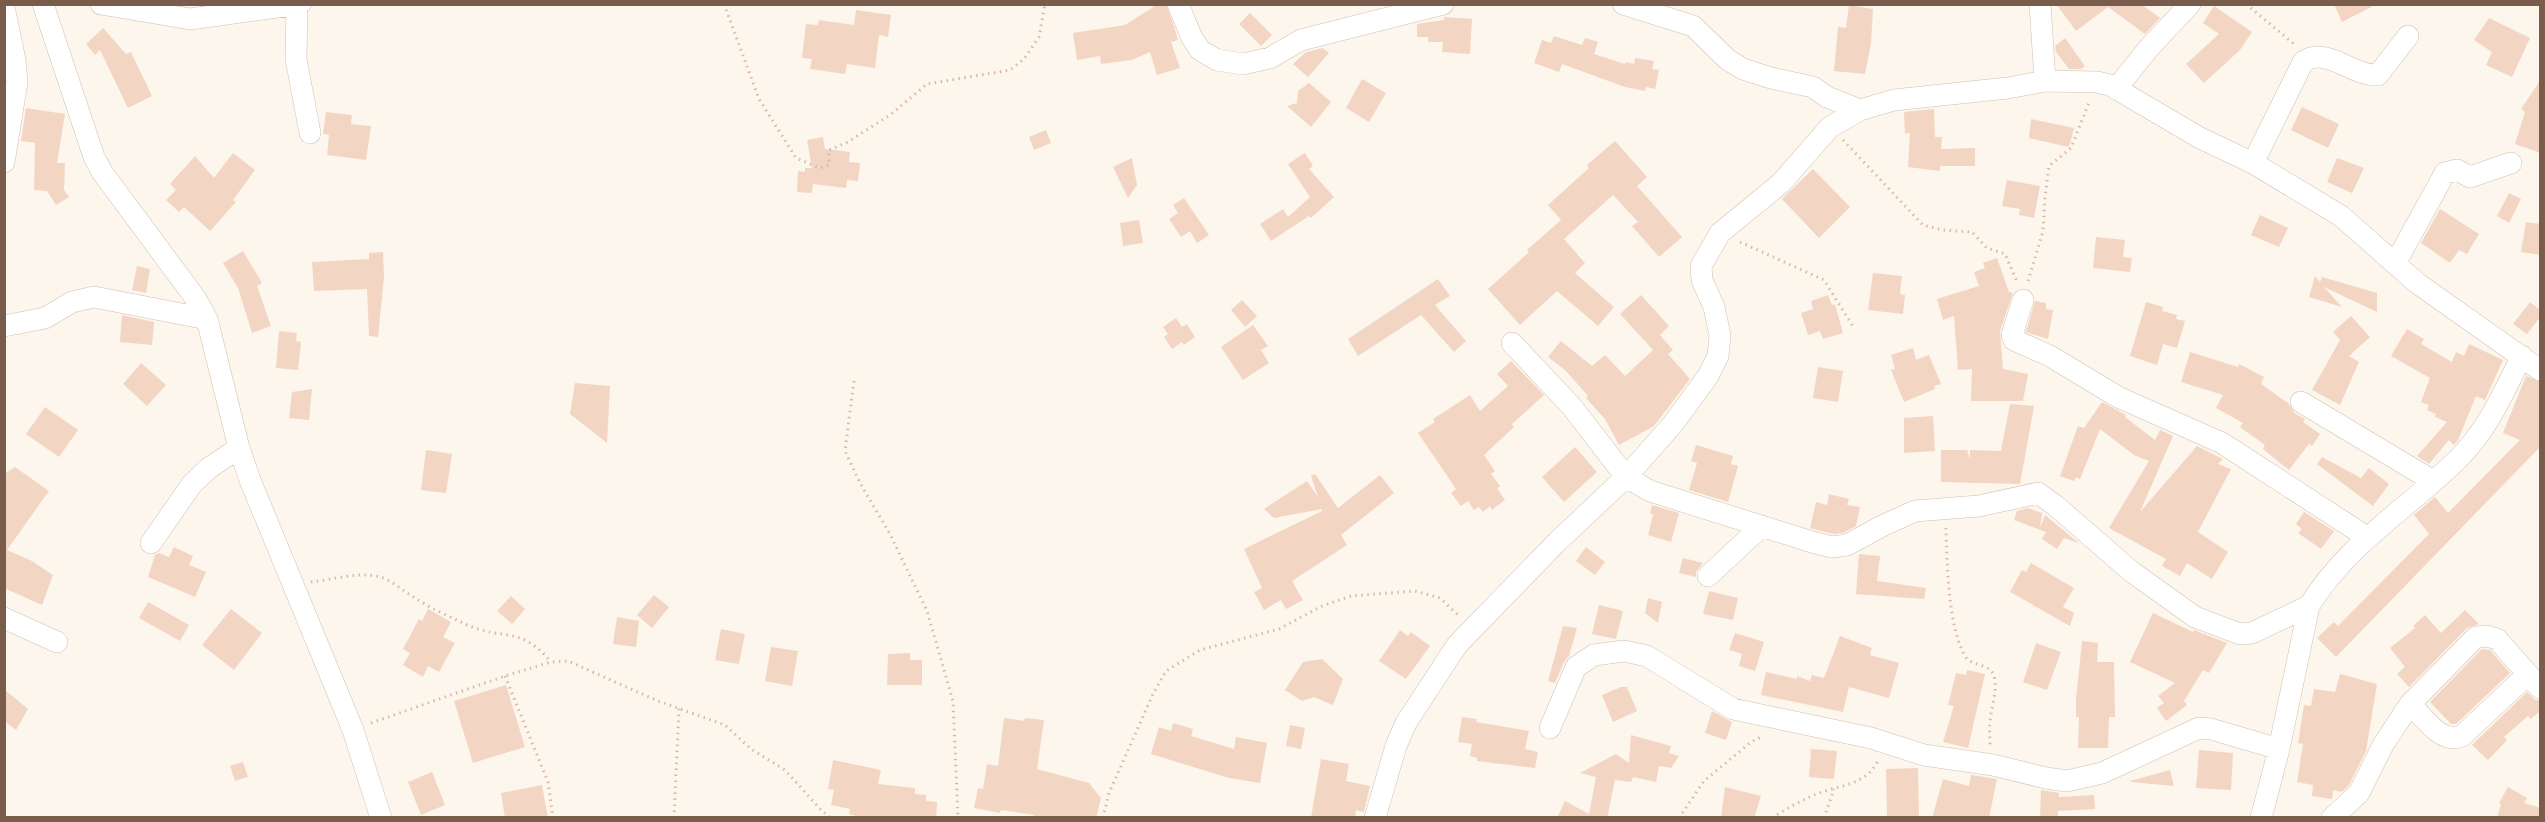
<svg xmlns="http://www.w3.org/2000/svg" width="2545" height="822" viewBox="0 0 2545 822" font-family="'Public Sans',sans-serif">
<rect width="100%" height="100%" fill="#fdf6ec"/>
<path fill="#f3d5c3" d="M1158,4H1166L1175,29L1178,40L1171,42L1180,68L1157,75L1150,52L1132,60L1101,64L1100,56L1077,60L1073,33L1125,25Z
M2056,4H2141L2160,18L2145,34L2108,7L2076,31Z
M2334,4H2377L2342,22Z
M1849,5L1873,9L1871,43L1865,74L1834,71L1838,27L1846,28Z
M2214,6L2252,32L2240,50L2204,83L2186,64L2219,34L2203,23Z
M856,10L891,15L888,37L879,35L875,68L847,64L845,74L810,69L812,59L802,58L806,24L818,25L819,20L854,25Z
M1250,13L1272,35L1261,46L1239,24Z
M1444,17L1472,19L1470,54L1442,52L1443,42H1428V37H1417V24L1444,20Z
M2489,18L2530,38L2512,77L2486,65L2492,52L2474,40Z
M103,28L126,54L131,52L152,96L128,108L100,50L95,55L86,44Z
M1554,36L1582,45L1585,38L1598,42L1594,54L1625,64V62L1634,64L1635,58L1654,61L1652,69L1659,70L1655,89L1646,87L1645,91L1625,87L1562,64L1559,72L1534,63L1542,40L1551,43Z
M2065,38L2085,66L2081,69H2069L2056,52L2055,46Z
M1323,48L1329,53L1308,77L1293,64L1306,52Z
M1362,79L1386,93L1369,122L1346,108Z
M2541,79V153L2515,144L2525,112L2521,109Z
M1309,83L1331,102L1311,127L1287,106L1297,103L1298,91Z
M2302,107L2339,124L2328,148L2291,130Z
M26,108L65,114L57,163H65L64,190L69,197L56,205L47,191L34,190L35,143L21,141Z
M1934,109L1935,137H1942L1941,149L1975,148V166H1940V171L1908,167L1910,133L1905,134L1904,112Z
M326,112L352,115L351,124L371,126L366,160L327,155L329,135L323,134Z
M2031,119L2074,128L2069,147L2029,138Z
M1046,130L1051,143L1034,150L1029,137Z
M823,137L825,149L850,152L849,162L860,163L858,181L847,180L846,188L813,184L812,193L797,192L798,171L805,172V168H812L807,140Z
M1615,141L1647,177L1637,186L1682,237L1659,257L1632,226L1638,222L1613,195L1564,239L1585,263L1575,273L1614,307L1598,326L1557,291L1520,325L1488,289L1529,252L1527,250L1561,220L1548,205L1589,168L1587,165Z
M233,153L255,170L233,200L236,202L210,231L184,207L179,212L166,200L176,190L170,184L195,156L214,178Z
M1305,153L1313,166L1309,169L1334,197L1311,218L1309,216L1271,241L1260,224L1283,209L1288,217L1310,197L1288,164Z
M1132,158L1137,185L1128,198L1113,167Z
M2337,158L2364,168L2352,193L2327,182Z
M1813,169L1850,207L1819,238L1782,199Z
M2007,180L2040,186L2034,218L2019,215L2020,209L2002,206Z
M2509,193L2521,199L2509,223L2497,216Z
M1184,198L1209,235L1197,243L1190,231L1181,237L1169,219L1178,213L1173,205Z
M2440,209L2479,234L2467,254L2459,250L2450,263L2421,243Z
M2260,215L2288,228L2279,247L2251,235Z
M1139,220L1143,243L1123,246L1120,223Z
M2526,222L2541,224V255L2521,252Z
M2096,237L2125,240L2123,257L2132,258L2130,272L2093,268Z
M243,251L262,283L257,286L271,326L252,333L238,288L223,263Z
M383,252L384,277L378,337L369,336L367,289L314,291L312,262L369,259V253Z
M1997,258L2009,292L2013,293L2000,331L2003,369L2028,374L2023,401H1971L1972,369L1958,370L1954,316L1943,320L1937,299L1979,286L1974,272L1985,268L1983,263Z
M137,266L150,269L146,293L132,290Z
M1873,273L1902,276L1900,294L1905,295L1903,314L1868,310Z
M2315,276L2320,282L2322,277L2377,293V312L2324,287L2342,307L2309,297Z
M1438,279L1450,296L1435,305L1466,341L1454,352L1421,315L1358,356L1348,339Z
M1641,295L1669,326L1660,335L1673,350L1668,354L1690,379L1654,426L1619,445L1605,419L1586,398L1588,396L1566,371L1548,357L1561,341L1592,366L1605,355L1625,376L1653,350L1620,314Z
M1828,295L1832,305L1835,304L1843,333L1823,339L1820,331L1808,335L1801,313L1813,309L1811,301Z
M1242,300L1257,316L1245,327L1231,310Z
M2035,301L2046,303V309L2053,310L2048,339L2026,332Z
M2146,302L2163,307L2162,311L2177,315L2176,319L2185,321L2177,348L2163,344L2157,365L2130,356Z
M2530,302L2541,311V316L2527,334L2513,324Z
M122,315L154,322L152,345L120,342Z
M2351,316L2370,337L2349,356L2359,362L2340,405L2312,390L2340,340L2333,332Z
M1176,318L1182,327L1187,324L1195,337L1184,345L1182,342L1172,349L1164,337L1168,334L1163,327Z
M1253,325L1268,346L1261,350L1269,363L1243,380L1221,347Z
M2407,329L2424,339L2421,344L2452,362L2456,352L2464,356L2469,344L2503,360L2485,400L2476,396L2458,440L2454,445L2449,440L2429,464L2417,456L2447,422L2435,417L2436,414L2427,410L2429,405L2421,402L2430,378L2391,356Z
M279,331L297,333L296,341L301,342L298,370L276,368Z
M1913,348L1916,360L1929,355L1941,384L1934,386L1935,389L1904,402L1891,370L1895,369L1891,355Z
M2190,352L2238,367L2239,364L2264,377L2261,384L2288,403L2294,413L2305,419L2303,422L2320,434L2312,446L2309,444L2289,470L2263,449L2265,445L2240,427L2243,423L2216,408L2223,395L2181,382Z
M1511,361L1544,395L1512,424L1514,427L1484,455L1495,471L1491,474L1500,486L1497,488L1505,500L1492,510L1490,506L1483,512L1479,507L1474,510L1468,501L1461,506L1451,493L1456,489L1418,433L1435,422L1433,419L1470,395L1480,411L1508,386L1497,374Z
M141,363L166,385L147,406L123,384Z
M1818,367L1843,371L1838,402L1813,398Z
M2526,376L2541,382V446L2336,657L2317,638L2334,622L2338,626L2429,534L2414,515L2435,497L2448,513L2520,440L2503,433Z
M575,383L610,386L607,443L570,414Z
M312,389L309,420L289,418L292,392Z
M2102,402L2126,415L2125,417L2155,440L2160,430L2173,436L2140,512L2197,446L2223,459L2218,464L2231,469L2198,532L2228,552L2212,579L2187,563L2180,576L2162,566L2166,559L2109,528L2149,461L2134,455L2100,429L2080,479L2076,477L2074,481L2060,476L2078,426L2084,428Z
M2010,404L2034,406L2020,484L1941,482V450H1967L1970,459V450L2001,451Z
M45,407L78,430L59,457L26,434Z
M1933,416L1935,451L1904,453V418Z
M1696,445L1733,456L1731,464L1738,466L1728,502L1689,490L1697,463L1691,461Z
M1575,447L1597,472L1564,502L1542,477Z
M426,450L452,454L446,493L421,490Z
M2322,457L2361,478L2369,468L2389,484L2373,506L2317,464Z
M15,467L49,491L7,550L32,561L53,575L42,605L4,588V474Z
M1315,474L1338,508L1380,475L1394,493L1341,535L1347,545L1292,581L1303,600L1286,609L1281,600L1264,610L1254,592L1262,588L1244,549L1322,511V509L1274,518L1264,509L1307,481L1318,497L1311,476Z
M1829,494L1849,499L1847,505L1860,507L1856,526L1843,533L1833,534L1810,528L1816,502L1827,505Z
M1652,505L1679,513L1671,542L1648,535L1653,515L1650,513Z
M2028,508L2042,513L2040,528L2045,515L2079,543L2064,538L2057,549L2042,539L2046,532L2014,520L2017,511Z
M2304,512L2334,531L2321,549L2298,533L2302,529L2296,524Z
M174,547L193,556L189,565L206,572L195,597L148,577L155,555L159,553L169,557Z
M1586,547L1605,562L1595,575L1576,561Z
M1859,554L1880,556L1877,581L1926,588L1924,599L1856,594Z
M1683,558L1703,563L1696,572V577L1679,573Z
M2031,563L2074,588L2063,607L2074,613L2070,626L2010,592L2022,570L2026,572Z
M1709,591L1738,598L1733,620L1703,614Z
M654,595L669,607L652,628L637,615Z
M511,596L525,609L512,624L497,611Z
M1648,598L1662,602L1658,623L1645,613Z
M148,602L189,625L180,641L139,618Z
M1599,605L1623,611L1616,639L1592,634Z
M231,609L262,633L234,670L202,645Z
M428,609L451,622L443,637L455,643L439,672L428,666L423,677L403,665L410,653L403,649L419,619L422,621Z
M2465,610L2479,624L2467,628L2409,687L2397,674L2405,667L2390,648L2415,628L2413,626L2425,615L2441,633Z
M2153,613L2193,632L2194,630L2227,643L2209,673L2203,670L2184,701L2187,705L2166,721L2157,708L2164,703L2158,696L2175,683L2130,662Z
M617,617L639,621L636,647L613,644Z
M1563,626L1577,628L1569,656L1564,662L1555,683L1548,681Z
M721,629L745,634L739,664L715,660Z
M1400,630L1408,636L1411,632L1430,646L1406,679L1379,661Z
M1735,633L1764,642L1755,671L1739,666L1742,654L1729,650Z
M1840,636L1872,648L1870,655L1899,663L1889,698L1849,687L1843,712L1761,695L1766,672L1797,679V676L1810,681L1812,675L1824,678Z
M2082,641L2098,643L2097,662H2114L2115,717H2109L2108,748H2078L2079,717H2076V699Z
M2036,643L2061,652L2047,690L2023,682Z
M771,647L798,651L792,686L765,681Z
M2482,649L2490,650L2510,673L2456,724H2451L2430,702Z
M910,653V660H922V685H887L888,654Z
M1322,659L1343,679L1333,705L1314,697L1302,701L1285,690L1303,662Z
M1967,670L1985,674L1968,748L1943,742L1954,706L1948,705L1956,673L1966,675Z
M2340,674L2377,684L2366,751L2349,785L2342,792L2333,790L2332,799L2312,796L2313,785L2297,782L2303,744L2298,743L2304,705L2311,706L2314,689L2335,692Z
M506,685L525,747L473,763L454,701Z
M1621,687H1627L1637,711L1613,722L1602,695Z
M4,689L28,709L16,730L4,721Z
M2527,692L2535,700H2541V710L2531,719L2528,716L2504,737L2507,740L2488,760L2472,745Z
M1712,711L1732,722L1726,740L1705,733Z
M1462,717L1477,719L1476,722L1529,731L1525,749L1538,752L1535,768L1477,761V758L1470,756L1472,744L1458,742Z
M1004,718L1024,721L1025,718L1044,720L1037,769L1089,783L1101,798L1096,818H1033L1034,815L1001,810L1000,813L974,808L978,788L983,789L987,764L998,766Z
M1173,723L1193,729L1191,736L1234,749L1236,737L1267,743L1260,783L1229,778L1151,754L1159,727L1171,731Z
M1290,725L1305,728L1301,749L1286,746Z
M1631,735L1671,746L1669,753L1679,756L1671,768L1659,766L1656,782L1633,777L1631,782L1615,780L1607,818H1557L1565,801L1589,814L1596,777L1580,773L1616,754L1629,763Z
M1811,749L1837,751L1834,779L1809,777Z
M2199,750L2233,753L2231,790L2196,788Z
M1321,759L1349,764L1346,781L1370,786L1364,812L1356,810L1355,818H1311Z
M833,760L881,770L878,784L915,788V794L926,795V801L937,802L936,818H864L849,814L850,809L831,805L834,790L828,789Z
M243,762L248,777L235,781L230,766Z
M1918,768L1919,818H1887L1886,769Z
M2170,770L2174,786L2131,782L2130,781Z
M432,772L445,805L421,815L408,782Z
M1971,775L1997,779L1989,818H1932L1943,779L1969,786Z
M542,785L548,818H505L501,793Z
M1725,787L1761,796L1754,818H1721Z
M2508,787L2527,798L2524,803L2541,808V818H2497L2501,804L2499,803Z
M2041,790L2059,793V797L2094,795L2095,809L2058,811V818H2040Z"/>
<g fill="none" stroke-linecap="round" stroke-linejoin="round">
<defs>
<path id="minor" d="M43,4L94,157L102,172L196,299L207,319L239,448L250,480L353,730L381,818
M101,4L190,19L300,4
M1178,4L1192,38L1200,50L1217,60L1243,64L1270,58L1301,40L1443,4
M1623,4L1693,26L1728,60L1743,69L1771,78L1813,87L1827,97L1860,110
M2040,4L2045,81
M297,6L296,59L310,133
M4,7L15,60L17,82L4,162
M2116,89L2148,49L2190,4
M2253,163L2303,62C2326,45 2353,77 2378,75L2408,36
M2396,262L2445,173L2457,170L2470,177L2511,163
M2023,300L2012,335L2014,340L2050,356L2118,397L2222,443L2359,532L2364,539
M4,326L45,318L72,302L94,297L207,319
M1512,343L1572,407L1626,477L1650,491L1812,542L1832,547L1847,545L1882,526L1915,511L1979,506L2038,493L2056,506L2132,572L2195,617L2240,634L2252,633L2309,606
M2301,402L2433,481
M151,543L192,484L209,468L239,448
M1708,576L1762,526
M4,618L57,642
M2410,704C2424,717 2441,745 2462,736L2528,674
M1550,728L1576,667L1594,655L1624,651L1647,656L1733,709L1871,738L1924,755L1993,765L2046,778L2067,781L2102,773L2199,728L2211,729L2279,749
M1375,818L1396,746L1406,723L1457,645L1557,542L1626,477L1673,424L1708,376L1718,356L1720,335L1714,307L1702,280L1701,266L1720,233L1781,183L1830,127L1860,110L1894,100L2008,88L2045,81L2097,82L2110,85L2200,138L2253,163L2341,216L2417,283L2540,370
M2261,818L2279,749L2309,606C2346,545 2407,509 2457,460C2488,430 2503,393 2522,356
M2332,818L2359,793L2383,745L2410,704L2476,637L2487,636L2497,639L2540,688"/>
</defs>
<use href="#minor" stroke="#d1beb0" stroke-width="22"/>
<path stroke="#d9b8a5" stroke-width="3" stroke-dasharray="1.5 4.5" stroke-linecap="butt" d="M724,4L759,99L796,158L820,168L829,165V150L846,143L890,115L927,84L1010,70L1024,59L1039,37L1045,4
M2246,4L2294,44
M1843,140L1923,225L1942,230L1972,232L1987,248L2005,254L2018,284
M1740,242L1824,280L1854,328
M2028,281L2043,231L2045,198L2049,166L2071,148L2090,100
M854,381L845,451L860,483L890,534L927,611L953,701L958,818
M1946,528C1947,562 1948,627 1965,656C1972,667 1990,663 1994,676C1998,691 1991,707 1990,722C1989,730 1990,737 1990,745
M311,582C332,580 359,571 380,577C391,580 402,590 412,596C428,607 448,616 465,624C504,642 519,624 551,662
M505,676L548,782L553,818
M371,723L505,676L551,662L568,661L658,701L725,725L751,749L785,770L822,811L831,818
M674,818L679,708
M1103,818L1109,793L1153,694L1166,671L1200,650L1279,629L1322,606L1351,596L1415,591L1440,598L1460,617
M1679,818L1704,781L1751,742L1763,736
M1772,818C1786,809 1800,801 1814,795C1837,785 1867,786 1878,760
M1824,818L1834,789"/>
<use href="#minor" stroke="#fff" stroke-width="21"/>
</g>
<rect width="2545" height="822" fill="none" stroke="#7a5c4d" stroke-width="12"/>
</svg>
